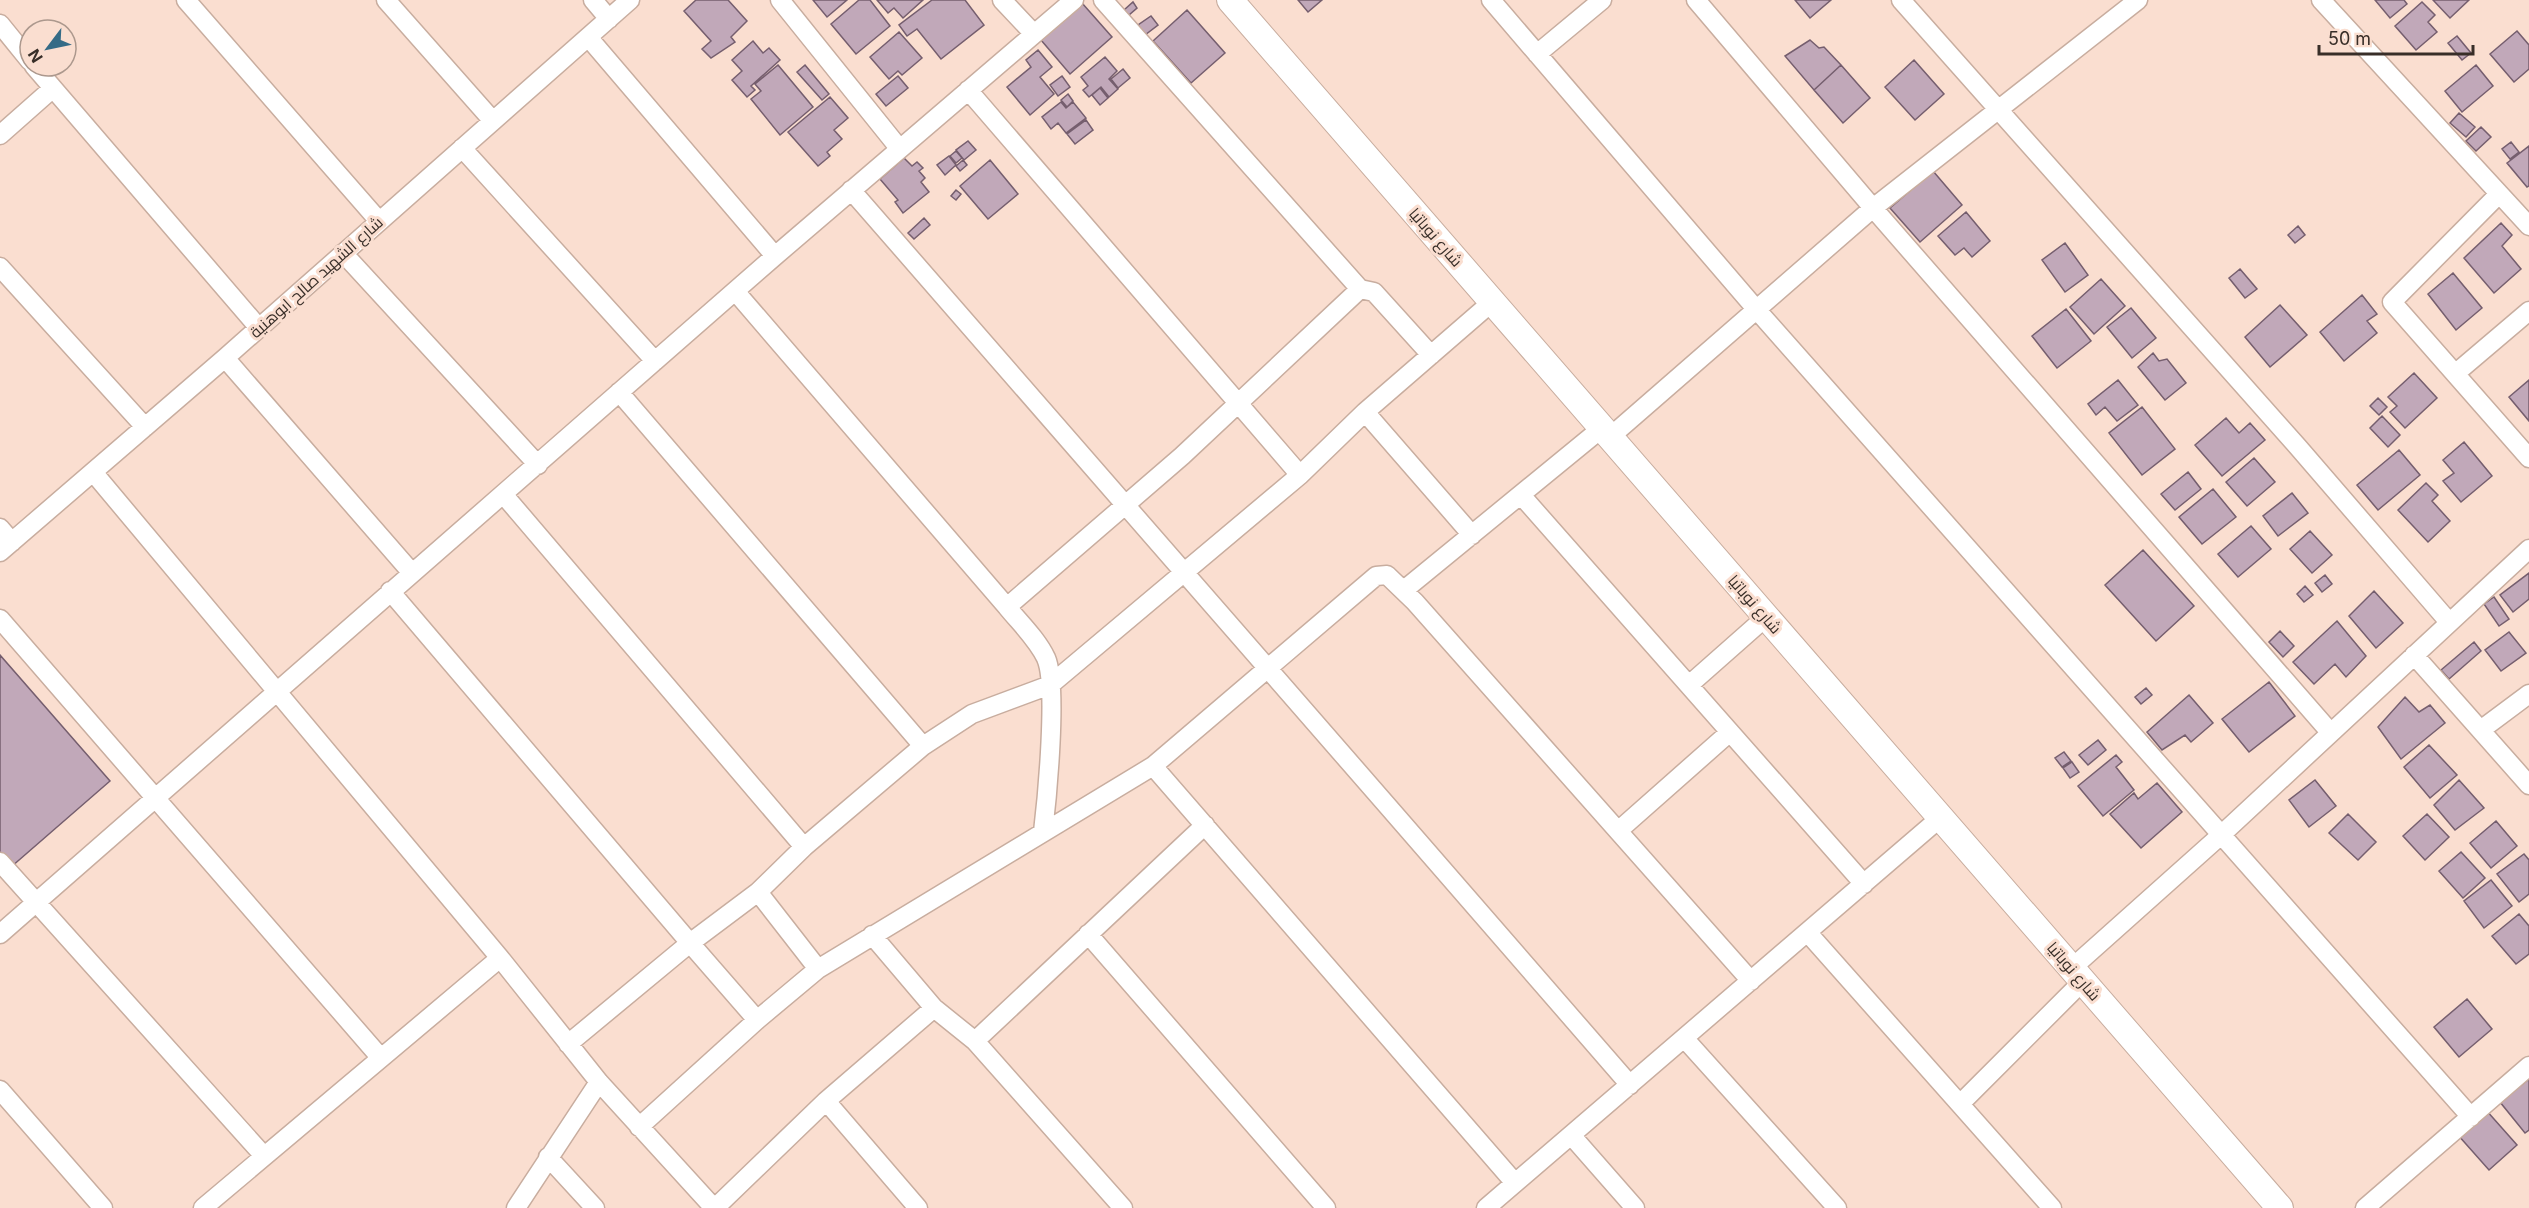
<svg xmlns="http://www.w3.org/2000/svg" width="2529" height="1208" viewBox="0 0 2529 1208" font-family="Inter,Cairo,sans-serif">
<rect width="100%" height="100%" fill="#faded0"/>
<path fill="#c1a8b9" stroke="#755e6e" stroke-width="1.5" d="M696,0H728L747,21L731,37L735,42L711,58L702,49L711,41L684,11Z
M813,0H847L827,17Z
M859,0H870L890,26L856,54L831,24Z
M877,0H923L903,18L894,8L888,13Z
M932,0H965L984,25L941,59L917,29L907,36L899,25Z
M1298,0H1322L1308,12Z
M1795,0H1831L1810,18Z
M2375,0H2404L2407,4L2390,18Z
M2433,0H2469L2450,18Z
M1133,2L1137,8L1129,15L1124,10Z
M2422,2L2435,15L2428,22L2437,32L2416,50L2395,26Z
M1082,3L1112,37L1070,74L1041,40Z
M1187,10L1225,53L1191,83L1153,41Z
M1151,16L1158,25L1145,35L1138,25Z
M2517,31L2529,45V69L2514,82L2490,54Z
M899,32L922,58L902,75L898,71L889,79L870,57Z
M2457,36L2471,53L2462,60L2448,43Z
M1810,40L1819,48L1824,47L1841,65L1814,90L1785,56Z
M753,41L763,53L769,48L780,60L751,86L755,90L747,97L732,80L742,71L732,60Z
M1038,50L1052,67L1040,77L1054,94L1030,115L1007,87L1031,67L1026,60Z
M1105,57L1117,71L1109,79L1118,89L1109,97L1101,87L1089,97L1083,90L1088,86L1081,77Z
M1914,60L1944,94L1915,120L1885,87Z
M778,65L813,107L780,135L751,99L761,91L755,84Z
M805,65L829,94L822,100L797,72Z
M1841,65L1870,98L1843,123L1814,90Z
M2476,65L2493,86L2462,112L2445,91Z
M1123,69L1130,78L1118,88L1111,79Z
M898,76L908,88L886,106L876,94Z
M1062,76L1070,87L1058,96L1050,85Z
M1100,88L1108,98L1100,105L1092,95Z
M1068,94L1073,101L1067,107L1061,100Z
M830,97L848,118L834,130L842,139L827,152L830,156L818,166L788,132Z
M1061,102L1066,108L1073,102L1086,118L1066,133L1058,123L1051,129L1042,117Z
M2459,113L2475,127L2466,137L2450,123Z
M1086,120L1093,130L1075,144L1067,134Z
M2481,127L2491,137L2476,151L2466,141Z
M968,141L976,150L964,160L956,150Z
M2511,142L2519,152L2510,159L2502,149Z
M2529,146V186L2527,187L2507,163Z
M956,151L962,158L956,163L950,156Z
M949,156L956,165L945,175L937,165Z
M904,158L912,166L917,162L923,168L919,171L925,178L921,182L929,192L903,213L895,202L898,200L880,179Z
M963,160L967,165L960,171L956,166Z
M990,160L1018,194L988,219L960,186Z
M1933,171L1962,205L1920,242L1890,208Z
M956,190L961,194L956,200L951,196Z
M1966,212L1990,241L1972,257L1964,248L1955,255L1938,236Z
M924,218L930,225L914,239L908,233Z
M2501,223L2512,235L2502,246L2521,269L2494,293L2464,258Z
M2298,226L2305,235L2295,243L2288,235Z
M2065,243L2088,275L2065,292L2042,260Z
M2240,269L2257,289L2245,298L2229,278Z
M2453,273L2482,308L2456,330L2428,294Z
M2101,279L2125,306L2094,334L2070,307Z
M2362,295L2377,314L2367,321L2377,333L2344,361L2320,332Z
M2280,305L2307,335L2270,367L2245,337Z
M2131,308L2156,338L2132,358L2107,327Z
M2066,309L2091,341L2057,368L2032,336Z
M2153,353L2159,361L2167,359L2186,383L2165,400L2138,367Z
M2414,373L2437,398L2405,428L2390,412L2397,406L2388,397Z
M2118,380L2138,405L2117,421L2105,407L2096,415L2088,404Z
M2529,380V421L2509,397Z
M2378,398L2387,407L2379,415L2370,406Z
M2142,407L2175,449L2142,475L2109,433Z
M2382,416L2400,435L2388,447L2370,428Z
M2226,418L2239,433L2250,423L2265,440L2222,476L2195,445Z
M2464,442L2492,476L2461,502L2443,481L2454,473L2443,460Z
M2399,450L2420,475L2378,510L2357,485Z
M2254,458L2275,482L2247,506L2226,482Z
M2188,472L2201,489L2175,510L2161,494Z
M2426,483L2438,495L2432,501L2450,521L2428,542L2398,510Z
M2213,489L2236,517L2202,544L2179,517Z
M2292,493L2308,513L2278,536L2263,516Z
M2251,526L2271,549L2238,577L2218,554Z
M2310,531L2332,555L2312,573L2290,549Z
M2143,550L2194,606L2156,641L2105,585Z
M2529,573V599L2513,612L2500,595Z
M2325,575L2332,584L2322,592L2315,583Z
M2305,586L2313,595L2304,602L2297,594Z
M2374,591L2403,623L2376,648L2349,616Z
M2494,597L2509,619L2499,626L2484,604Z
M2337,621L2366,656L2346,677L2335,664L2314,684L2293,662Z
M2280,631L2294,646L2283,657L2269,642Z
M2509,632L2526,653L2501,671L2485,650Z
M2474,642L2481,651L2449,679L2441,670Z
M0,655L110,781L11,867L0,855Z
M2269,682L2295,716L2249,752L2222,719Z
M2146,688L2152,695L2141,704L2135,697Z
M2189,695L2213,723L2191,742L2185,735L2162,750L2147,732Z
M2405,697L2419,712L2430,705L2445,723L2401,759L2378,727Z
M2098,740L2106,750L2088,765L2079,755Z
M2429,745L2457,775L2430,798L2404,767Z
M2064,752L2071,761L2062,767L2055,758Z
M2116,755L2122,762L2116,767L2134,790L2103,816L2078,786Z
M2072,762L2079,772L2070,778L2063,768Z
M2315,780L2336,806L2309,827L2289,800Z
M2459,780L2484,808L2455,830L2434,805Z
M2157,783L2182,812L2141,848L2110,814L2134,793L2138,799Z
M2348,814L2376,842L2358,860L2329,833Z
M2427,814L2449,837L2425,860L2403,836Z
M2496,821L2517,846L2491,868L2470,843Z
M2461,852L2485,878L2463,898L2439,871Z
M2524,854L2529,860V894L2519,902L2497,874Z
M2491,880L2512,906L2484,928L2464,901Z
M2519,914L2529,926V954L2516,964L2492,936Z
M2467,999L2492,1029L2459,1057L2434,1027Z
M2529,1079V1130L2525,1133L2500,1102Z
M2486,1110L2517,1145L2489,1170L2458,1135Z"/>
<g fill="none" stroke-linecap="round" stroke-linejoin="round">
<defs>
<path id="street" d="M186,0L379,221
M386,0L493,121
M593,0L609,19
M780,0L899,148
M1002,0L1034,34
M1103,0L1360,289L1374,292L1431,355
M1491,0L1756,309L2471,1117
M1696,0L1873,208L2330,732
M1901,0L2298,447L2449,622
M2321,0L2529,226
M0,24L30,61
M588,37L775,256
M1537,54L1602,0
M34,66L259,328
M968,90L1300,475
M0,135L52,89
M462,148L655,361
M851,190C1113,487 1370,787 1630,1085
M2499,194L2392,302L2529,458
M343,253L538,465
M0,267L145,427
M735,291L1007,607C1020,623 1037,639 1046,658C1058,685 1047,799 1043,832
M225,358L412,573
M2456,373L2529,311
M619,392L923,746
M1365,412L1472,535
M1610,437L1873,208L2138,0
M93,472L500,958L599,1082L714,1208
M503,494L804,847
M1521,495L1864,884
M0,528L12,542
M0,552L225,358L630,0
M1404,590L1602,428
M390,591L690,943L568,1044
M1007,607L1182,456L1360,289
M0,619L380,1057
M2414,655L2529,785
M1689,685L1766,617
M2482,729L2529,694
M1153,766L1515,1183
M1618,831L1730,732
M0,862L264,1156
M758,892L818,969
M1808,933L2052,1208
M0,934L775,256L1074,0
M1088,934L1326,1208
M872,935L934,1008L975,1041L1123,1208
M2072,968L2221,835L2529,549
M757,1020L690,943L758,892L804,847L923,746L972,714L1050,685L1300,475L1365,412L1492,302
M1684,1038L1837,1208
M975,1041L1205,825
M0,1090L103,1208
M826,1101L918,1208
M1960,1104L2083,981
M639,1127L757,1020L818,969L1153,766L1376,576L1387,575L1415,602L1751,981
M1571,1135L1635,1208
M548,1157L595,1208
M203,1208L500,958
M516,1208L599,1082
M715,1208L826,1101L934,1008
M1486,1208L1940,818
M2365,1208L2529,1066"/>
<path id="secondary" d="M1230,0L2280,1208"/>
</defs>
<use href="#street" stroke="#c8ad9f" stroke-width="21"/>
<use href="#secondary" stroke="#c8ad9f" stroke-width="28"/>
<use href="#street" stroke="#fff" stroke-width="18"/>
<use href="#secondary" stroke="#fff" stroke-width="26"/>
</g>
<g text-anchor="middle" stroke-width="6" stroke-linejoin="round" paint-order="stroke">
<g font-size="16" fill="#382e28" stroke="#faded0">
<text transform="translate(1436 237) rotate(49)" y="6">شارع نوباتيا</text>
<text transform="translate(316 277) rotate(-42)" y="6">شارع الشهيد صالح ابوهنية</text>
<text transform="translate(1755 604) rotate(49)" y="6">شارع نوباتيا</text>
<text transform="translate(2074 971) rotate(49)" y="6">شارع نوباتيا</text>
</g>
</g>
<g transform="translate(48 48) rotate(238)"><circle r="28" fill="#faded0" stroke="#ac988d" stroke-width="1.5"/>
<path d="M0-4.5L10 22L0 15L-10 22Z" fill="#356b86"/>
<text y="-9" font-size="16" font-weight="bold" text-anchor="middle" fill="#382e28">N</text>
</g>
<path d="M2319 45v9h154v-9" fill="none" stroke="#382e28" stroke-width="3"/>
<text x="2328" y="45" font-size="18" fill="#382e28" stroke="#faded0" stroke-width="4.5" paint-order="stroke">50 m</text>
</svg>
